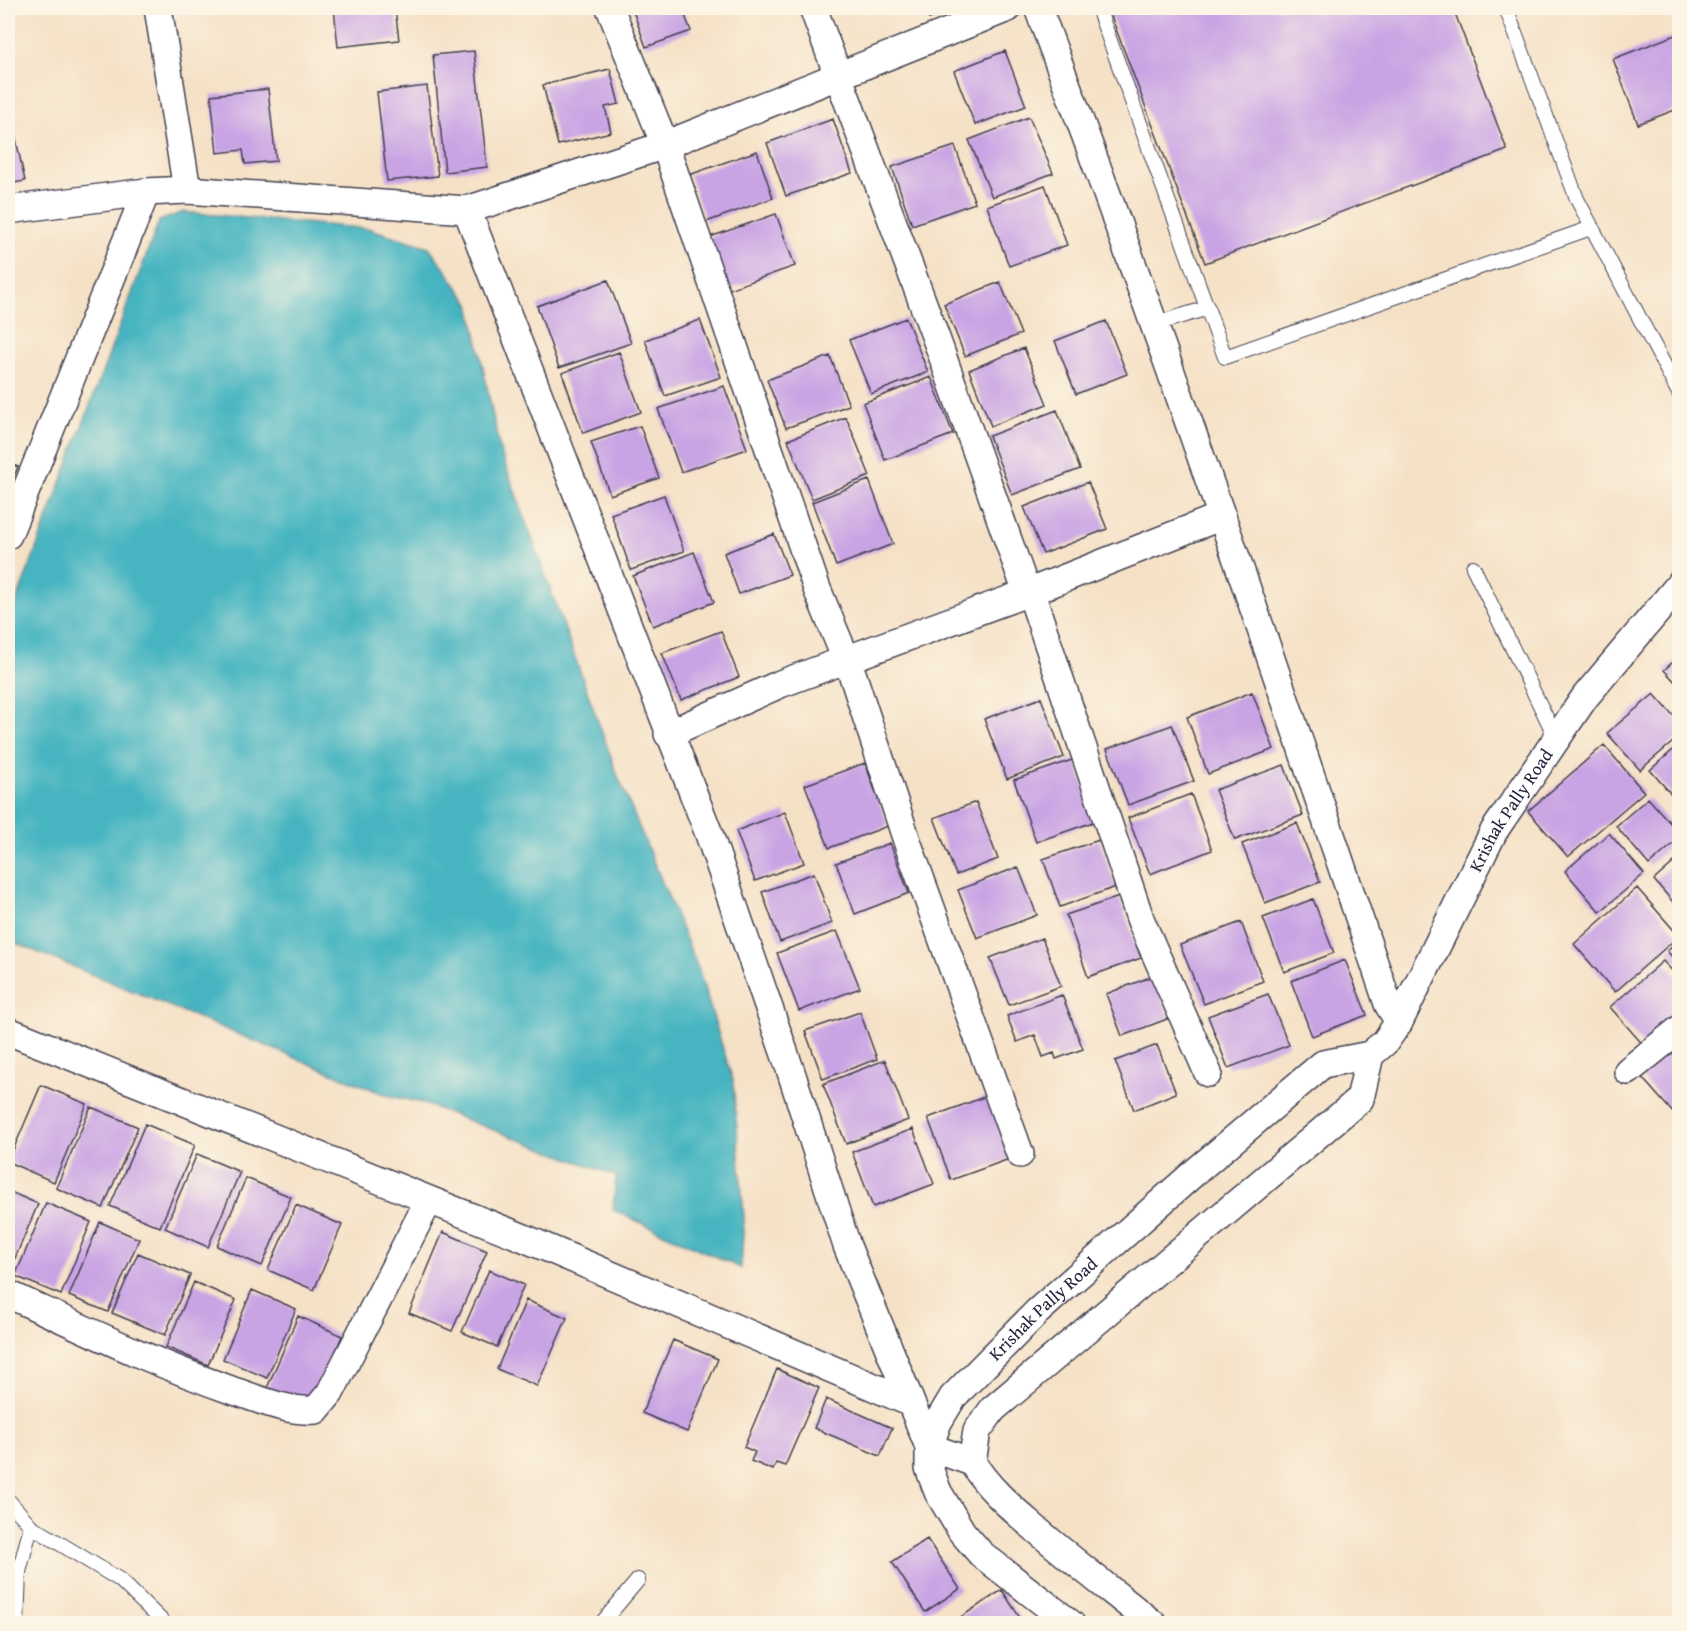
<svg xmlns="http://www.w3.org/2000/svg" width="1687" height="1631" viewBox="0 0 1687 1631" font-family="'Gentium Book Plus',serif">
<rect width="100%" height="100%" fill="#fcf5e5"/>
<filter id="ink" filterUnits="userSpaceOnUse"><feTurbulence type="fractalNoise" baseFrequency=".0167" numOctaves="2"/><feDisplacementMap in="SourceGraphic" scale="12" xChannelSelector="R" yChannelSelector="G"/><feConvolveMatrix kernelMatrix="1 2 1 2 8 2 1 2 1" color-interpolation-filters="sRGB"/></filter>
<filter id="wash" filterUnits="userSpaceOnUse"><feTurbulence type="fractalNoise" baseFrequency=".008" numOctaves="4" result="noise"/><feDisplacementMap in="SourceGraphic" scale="24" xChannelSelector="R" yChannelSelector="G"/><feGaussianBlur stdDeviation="1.35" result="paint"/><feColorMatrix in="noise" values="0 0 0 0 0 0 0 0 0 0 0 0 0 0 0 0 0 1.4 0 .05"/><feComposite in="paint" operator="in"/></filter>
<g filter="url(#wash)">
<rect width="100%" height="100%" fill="#f5e1c6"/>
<path fill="#47b5c1" stroke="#346c7e" stroke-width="1.5" d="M183,212L370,229L429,247L470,304L500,450L617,774L698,968L733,1081L744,1218L741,1268L613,1210L616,1176L419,1102L386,1095L8,940V624L159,221Z"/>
<g id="blocks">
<path fill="#c9a4e4" d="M334,8H395L399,40L338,47Z
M632,8H682L691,31L646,47Z
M925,8H959L929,19Z
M1108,8H1453L1507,150L1205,263Z
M1680,33V108L1638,124L1613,59Z
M474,51L487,167L445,172L433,55Z
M1005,51L1026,106L975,125L954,71Z
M8,62L13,93L8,94Z
M610,69L619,104L605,107L611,132L558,145L543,85Z
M427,86L438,176L387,181L377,92Z
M268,89L276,161L245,164L243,150L217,153L211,95Z
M1029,117L1053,173L992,197L969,140Z
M833,119L852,173L786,196L767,143Z
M12,121L25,181L8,184V122Z
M955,146L975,203L912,225L892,167Z
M757,151L773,198L706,222L689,175Z
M1045,185L1067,245L1009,266L987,206Z
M776,214L795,266L729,289L710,237Z
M608,280L631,343L559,368L537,306Z
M1000,282L1021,334L965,356L944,304Z
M906,318L928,372L871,394L849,340Z
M700,320L721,377L665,396L645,340Z
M1106,321L1127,374L1076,394L1055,341Z
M1024,348L1047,404L991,426L969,370Z
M619,352L641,412L583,433L562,373Z
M830,356L849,405L786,428L767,380Z
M931,377L953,434L885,460L863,403Z
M724,386L747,449L681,472L658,409Z
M1057,410L1080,469L1012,495L989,436Z
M846,417L870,476L812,499L788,440Z
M640,426L659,478L610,495L591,442Z
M8,463L18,467L8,490Z
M869,480L893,544L836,566L812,502Z
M1088,482L1107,529L1043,554L1024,507Z
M664,495L684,551L631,570L611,514Z
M774,534L790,575L739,594L724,553Z
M694,552L714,602L653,626L633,576Z
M721,631L739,677L681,700L662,653Z
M1680,656V687L1664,670Z
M1252,692L1274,749L1208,774L1187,717Z
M1654,694L1680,723V736L1640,770L1607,733Z
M1041,698L1064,757L1007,779L984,719Z
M1172,725L1194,781L1128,805L1107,749Z
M1680,744V804L1650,770Z
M1604,745L1644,792L1568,857L1528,811Z
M1075,759L1096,821L1036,842L1014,780Z
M865,763L888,826L829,848L805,785Z
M1284,765L1303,815L1235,840L1215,790Z
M1191,794L1212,850L1150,874L1128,818Z
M1648,798L1680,834V838L1649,865L1616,826Z
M976,802L998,859L956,875L934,818Z
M785,812L804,863L755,881L736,831Z
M1297,823L1320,882L1265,903L1242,844Z
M1609,833L1644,874L1600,912L1565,871Z
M1099,840L1116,887L1060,907L1043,859Z
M890,843L909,893L855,914L836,863Z
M1680,857V910L1654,880Z
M1018,867L1037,915L977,938L958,890Z
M814,873L832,923L780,942L762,892Z
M1637,888L1679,936L1615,992L1574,944Z
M1119,897L1141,958L1088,977L1066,915Z
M1313,899L1334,953L1284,972L1263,918Z
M1241,922L1263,981L1204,1004L1180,945Z
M837,931L860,988L799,1011L777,953Z
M1042,938L1061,986L1009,1005L990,958Z
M1680,940V966L1667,951Z
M1345,960L1367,1015L1312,1036L1291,981Z
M1663,961L1680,979V1017L1645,1047L1610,1007Z
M1153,976L1170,1018L1122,1036L1106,994Z
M1268,994L1289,1045L1228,1068L1208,1016Z
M1062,995L1083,1049L1056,1059L1054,1053L1043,1057L1035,1035L1017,1042L1007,1016Z
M860,1012L877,1059L823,1079L805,1031Z
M1680,1037V1111L1675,1115L1638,1073Z
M1157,1045L1176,1093L1134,1110L1115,1061Z
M885,1060L908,1120L846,1144L823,1084Z
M41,1085L87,1104L54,1182L8,1162Z
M992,1094L1015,1157L951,1180L928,1118Z
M91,1107L138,1127L103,1208L56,1188Z
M145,1124L195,1145L160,1227L110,1206Z
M913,1129L934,1184L873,1207L852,1152Z
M197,1154L240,1172L208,1247L165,1228Z
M246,1178L291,1197L262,1266L217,1246Z
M8,1191L38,1204L13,1263L8,1261Z
M46,1203L91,1222L61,1295L15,1276Z
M296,1205L342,1225L314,1290L268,1270Z
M100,1222L139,1239L108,1312L69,1296Z
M443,1232L487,1251L452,1331L409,1313Z
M138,1253L190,1275L165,1335L112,1313Z
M489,1270L524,1285L497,1347L462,1332Z
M194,1282L236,1300L208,1365L166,1347Z
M252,1290L296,1309L267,1378L223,1359Z
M526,1300L567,1318L537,1386L497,1369Z
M298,1316L342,1336L312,1407L267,1388Z
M673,1340L718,1359L687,1432L642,1413Z
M777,1369L819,1388L785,1466L776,1463L773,1470L751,1461L755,1452L744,1447Z
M826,1399L892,1428L880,1456L814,1428Z
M927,1539L960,1589L925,1612L892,1562Z
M1002,1590L1024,1624H950Z"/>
</g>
</g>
<g filter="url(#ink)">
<use href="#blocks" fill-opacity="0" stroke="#423f50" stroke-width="1.5"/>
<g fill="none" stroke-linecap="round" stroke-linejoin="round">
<defs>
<path id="service" d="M1098,8L1225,357L1591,228
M1506,8L1577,199L1680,395
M1155,324L1208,308
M1473,567L1557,740
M8,1500L31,1526
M17,1624L19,1572L31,1526L120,1580L165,1624
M601,1624L638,1580"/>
<g id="minor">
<path d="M158,8L187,190"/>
<path d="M610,8L665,145L817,589L853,676L908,844L1020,1154"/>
<path d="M813,8L937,341L1027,593L1034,602L1141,921L1208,1073"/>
<path d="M1038,8C1162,337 1276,670 1388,1004L1399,1022"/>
<path d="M8,210L146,192L187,190L467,210L709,834L791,1072L847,1246L929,1447L972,1462"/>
<path d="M467,210L665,145L1008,8"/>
<path d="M8,535L146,192"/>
<path d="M668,734L780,684L1027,593L1222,516"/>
<path d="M8,1031L524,1238L909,1402"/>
<path d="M1628,1071L1680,1029"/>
<path d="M8,1294C82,1328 154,1363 231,1390C259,1399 286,1412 316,1410L330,1393L428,1202"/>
<path id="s1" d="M1071,1624L981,1554L962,1532L938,1492L929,1468V1447L938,1422L953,1397L1038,1311L1195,1172L1323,1064L1370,1055L1385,1042L1399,1022L1494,831L1585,697L1680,584"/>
<path d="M1153,1624C1115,1593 1075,1563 1038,1531C1014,1510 989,1490 972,1462L977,1431L993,1409L1360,1099L1370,1055"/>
</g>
</defs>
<use href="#service" stroke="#423f50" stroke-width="16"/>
<use href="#minor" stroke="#423f50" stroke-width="30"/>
<use href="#service" stroke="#fff" stroke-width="14"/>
<use href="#minor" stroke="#fff" stroke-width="27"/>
</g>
</g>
<g text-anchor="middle" stroke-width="4.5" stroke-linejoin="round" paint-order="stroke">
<g font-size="18" fill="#22223b" stroke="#fcf5e5">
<text dy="6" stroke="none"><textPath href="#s1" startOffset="1122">Krishak Pally Road</textPath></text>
<text dy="6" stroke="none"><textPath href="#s1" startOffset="418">Krishak Pally Road</textPath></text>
</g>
</g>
<rect width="1687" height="1631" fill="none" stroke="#fcf5e5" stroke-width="30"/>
</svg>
